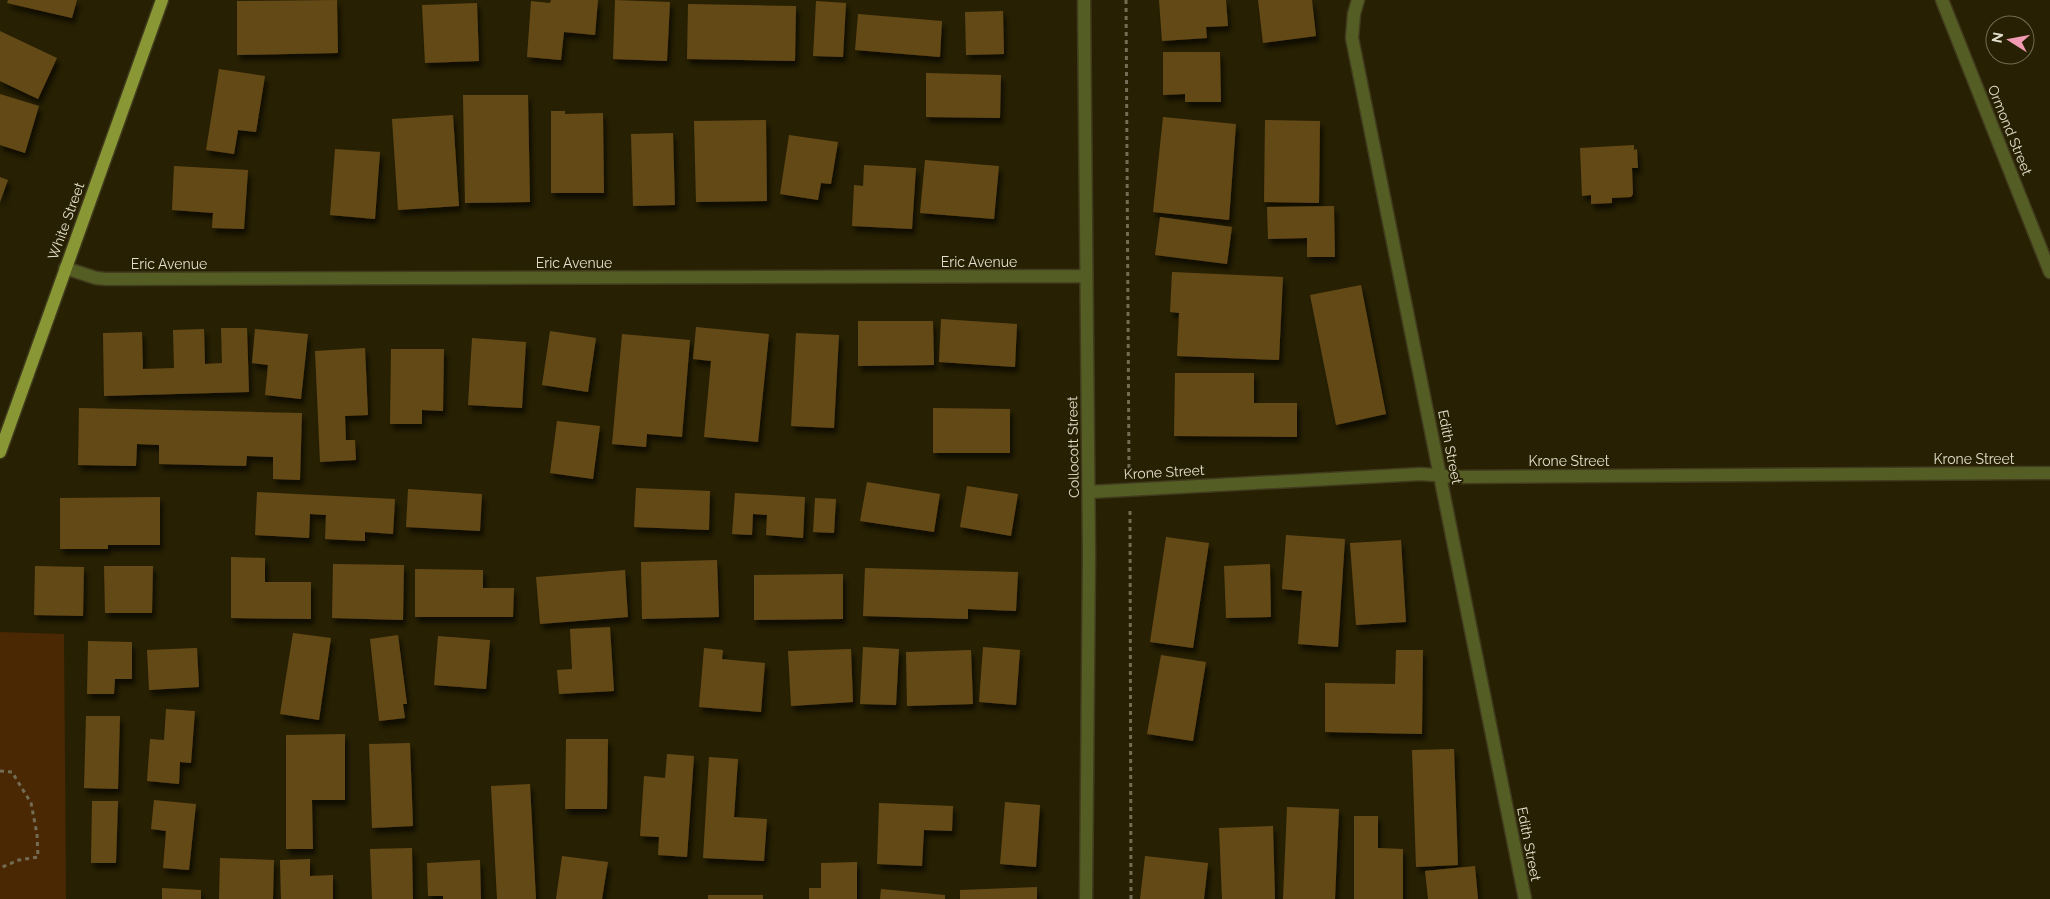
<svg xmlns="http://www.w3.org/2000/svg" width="2050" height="899" viewBox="0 0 2050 899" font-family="Raleway,sans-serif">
<defs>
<filter id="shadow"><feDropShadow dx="3" dy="5.5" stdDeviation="2.5" flood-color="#0009"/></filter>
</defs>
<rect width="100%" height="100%" fill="#272002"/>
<path fill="#4b2804" d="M0,632L64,634L66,899H0Z"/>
<path fill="#644918" filter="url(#shadow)" d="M8,0H77L72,18L7,3Z
M337,0L338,53L237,55V1Z
M551,0H598L595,35L564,32L561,60L527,57L531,1L550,3Z
M615,0L670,2L667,61L613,59Z
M1159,0H1226L1228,26L1206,27L1207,38L1162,41Z
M1258,0H1312L1316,36L1263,43Z
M816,1L846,3L843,57L813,56Z
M477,3L479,61L425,63L422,5Z
M688,4L796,6L795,61L687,59Z
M1003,11L1004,54L966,55L965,12Z
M858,14L942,21L940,57L855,50Z
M0,31L57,58L38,99L0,81Z
M1163,52H1220L1221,102H1185V94L1163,95Z
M219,69L265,76L256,132L238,130L234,154L206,150Z
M926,73L1001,75L1000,118L926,117Z
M0,94L39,106L25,153L0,145Z
M463,95H528L530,202L465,203Z
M551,111H565V114L603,113L604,193H551Z
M453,115L459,206L398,210L392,119Z
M1163,117L1236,124L1229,220L1153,212Z
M766,120L767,201L696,202L694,121Z
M1265,120L1320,121L1319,203L1264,202Z
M673,133L675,205L633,206L631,134Z
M789,135L838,142L831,184L821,183L818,200L780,194Z
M1634,145V150L1637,149L1638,168H1632L1633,194L1631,197L1612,198V203L1591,204V195L1582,196L1580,148Z
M335,149L380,152L375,219L330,215Z
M925,160L999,166L994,219L920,213Z
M864,165L916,168L912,229L852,226L854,185L863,186Z
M174,166L248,170L244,229L212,228L213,213L172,210Z
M0,177L8,180L0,202Z
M1334,206L1335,257H1307V238L1268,239L1267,207Z
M1160,217L1232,227L1227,264L1155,255Z
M1172,272L1283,277L1279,360L1177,356L1179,313L1170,312Z
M1361,285L1386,414L1336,425L1310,295Z
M941,319L1017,324L1015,367L939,362Z
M858,321H933L934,365L858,366Z
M696,327L769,334L758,442L704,437L711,361L693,359Z
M221,328H247L249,392L104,396L103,333L142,332L143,369L174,368L173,330L204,329L205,364L222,363Z
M255,329L308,334L301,399L265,395L268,365L252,363Z
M550,331L596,338L588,392L542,385Z
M796,333L839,335L834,428L791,426Z
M622,334L690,340L682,437L647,434L646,447L612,444Z
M472,338L526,342L522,408L468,405Z
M365,348L368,415L345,416L346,440H355L356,460L320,462L315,351Z
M391,349H444L443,411L422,410V424H390Z
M1175,373H1254V403H1297V437L1174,436Z
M79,408L302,413L300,480L273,479V457L247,456L246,466L159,464V445L137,444L136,466L78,465Z
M933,408L1010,409V453H933Z
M557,421L600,426L593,479L550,473Z
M867,482L940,494L934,532L860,521Z
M967,486L1018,494L1011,536L960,527Z
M636,488L710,491L709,530L634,527Z
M408,489L482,494L480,531L406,527Z
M257,492L395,499L393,534L365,532V541L325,539L326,515L310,514L309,538L255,535Z
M735,493L805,497L803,538L766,535L767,515L753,514L752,535L732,534Z
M160,497V545H108V549H60V498Z
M815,498L836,499L834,533L813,532Z
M1286,535L1345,539L1338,647L1298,644L1302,591L1282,589Z
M1166,537L1209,543L1193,648L1150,642Z
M1401,540L1406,622L1356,625L1350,543Z
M231,557L265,558V582H311V619L231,618Z
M717,560L719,617L642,619L641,562Z
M333,564L404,565L403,620L332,618Z
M1270,564L1271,617L1226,618L1224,566Z
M35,566L84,567L83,616L34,615Z
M104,566H153L152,613H105Z
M865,568L1018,572L1016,611L968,609V619L863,616Z
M415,569L483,570V588H514L513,617H415Z
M625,570L628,617L540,624L536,577Z
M843,574V619L754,620V575Z
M610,627L614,691L559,694L557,670L572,669L570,629Z
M293,633L331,638L319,720L280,714Z
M398,635L407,704H403L405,718L379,721L370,639Z
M438,636L490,640L486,689L434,685Z
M88,641L132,642V679H115L114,694H87Z
M863,647L899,649L896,705L860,704Z
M983,647L1020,650L1016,705L979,702Z
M197,648L199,687L149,690L147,650Z
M704,648L723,650L722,659L765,663L761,712L699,707Z
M851,649L853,702L791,706L788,651Z
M971,650L973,704L907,706L906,652Z
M1396,650H1423L1422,734L1325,732V683L1395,684Z
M1161,655L1206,662L1193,741L1147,734Z
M166,709L195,711L191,763L180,762L179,784L147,781L150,739L164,740Z
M86,716H120L118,789L84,788Z
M345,734V800H312L313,849H286V735Z
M566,739H608L607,809H565Z
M410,743L413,826L372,828L369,744Z
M1454,749L1458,865L1416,867L1412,750Z
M667,754L694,756L687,857L658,855L659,837L640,836L644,776L665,778Z
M709,757L738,759L734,817L767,819L764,861L703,858Z
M530,784L536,899H497L491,786Z
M154,800L196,804L189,870L163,868L166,831L151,829Z
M92,801H118L116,863H91Z
M1005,802L1040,805L1036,867L1000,864Z
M879,803L953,806L952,831L924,830L922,866L877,864Z
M1287,807L1339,809L1335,899H1283Z
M1354,816H1378V848L1403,849V899H1354Z
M1273,826L1275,899H1222L1219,828Z
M412,848L413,899H372L370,849Z
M562,856L608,862L602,899H556Z
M1145,856L1208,863L1204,899H1140Z
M220,858L274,860L273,899H219Z
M310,859V876L333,875V899H281L280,860Z
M480,860L481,899H443V896H428L427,863Z
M857,862V899H809V888H821V863Z
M1475,866L1478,899H1428L1425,871Z
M1037,887V899H960V890Z
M162,888L201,890V899H162Z
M881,889L945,895V899H880Z
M708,895H763V899H708Z"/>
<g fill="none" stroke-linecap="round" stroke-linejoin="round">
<defs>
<path id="minor" d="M1084,0L1089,555L1086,899
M1358,0L1354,14L1352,38L1525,899
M1942,0L2050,272
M65,268L96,278L106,279L1085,276
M1089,492L1421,474L1460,477L2050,473"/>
<path id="major" d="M0,452L162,0"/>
</defs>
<use href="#minor" stroke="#413b1e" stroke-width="15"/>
<use href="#major" stroke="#413b1e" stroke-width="15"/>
<path stroke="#726d54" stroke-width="3" stroke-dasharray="4 4" stroke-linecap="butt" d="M1126,0L1129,469
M1130,511L1131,899
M0,771L12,772L31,803L37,834L38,857L19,860L0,868"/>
<use href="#minor" stroke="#545d23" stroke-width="12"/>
<use href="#major" stroke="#899834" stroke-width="12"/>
</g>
<g text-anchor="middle" stroke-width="4" stroke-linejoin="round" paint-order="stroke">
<g font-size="14" fill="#e2decd" stroke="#272002">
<text transform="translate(2010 130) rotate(68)" y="5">Ormond Street</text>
<text transform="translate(66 221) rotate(-70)" y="5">White Street</text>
<text x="979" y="267">Eric Avenue</text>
<text x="574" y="268">Eric Avenue</text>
<text x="169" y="269">Eric Avenue</text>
<text transform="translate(1073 447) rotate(-91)" y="5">Collocott Street</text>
<text transform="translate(1450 447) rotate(79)" y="5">Edith Street</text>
<text x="1974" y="464">Krone Street</text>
<text x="1569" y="466">Krone Street</text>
<text transform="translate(1164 472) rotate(-3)" y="5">Krone Street</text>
<text transform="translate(1529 844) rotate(79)" y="5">Edith Street</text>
</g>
</g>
<g transform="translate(2010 40) rotate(281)"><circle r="24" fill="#272002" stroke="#726c53"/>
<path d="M0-4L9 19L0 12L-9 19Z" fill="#f19ab1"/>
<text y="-8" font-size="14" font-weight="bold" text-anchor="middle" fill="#e2decd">N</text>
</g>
</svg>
